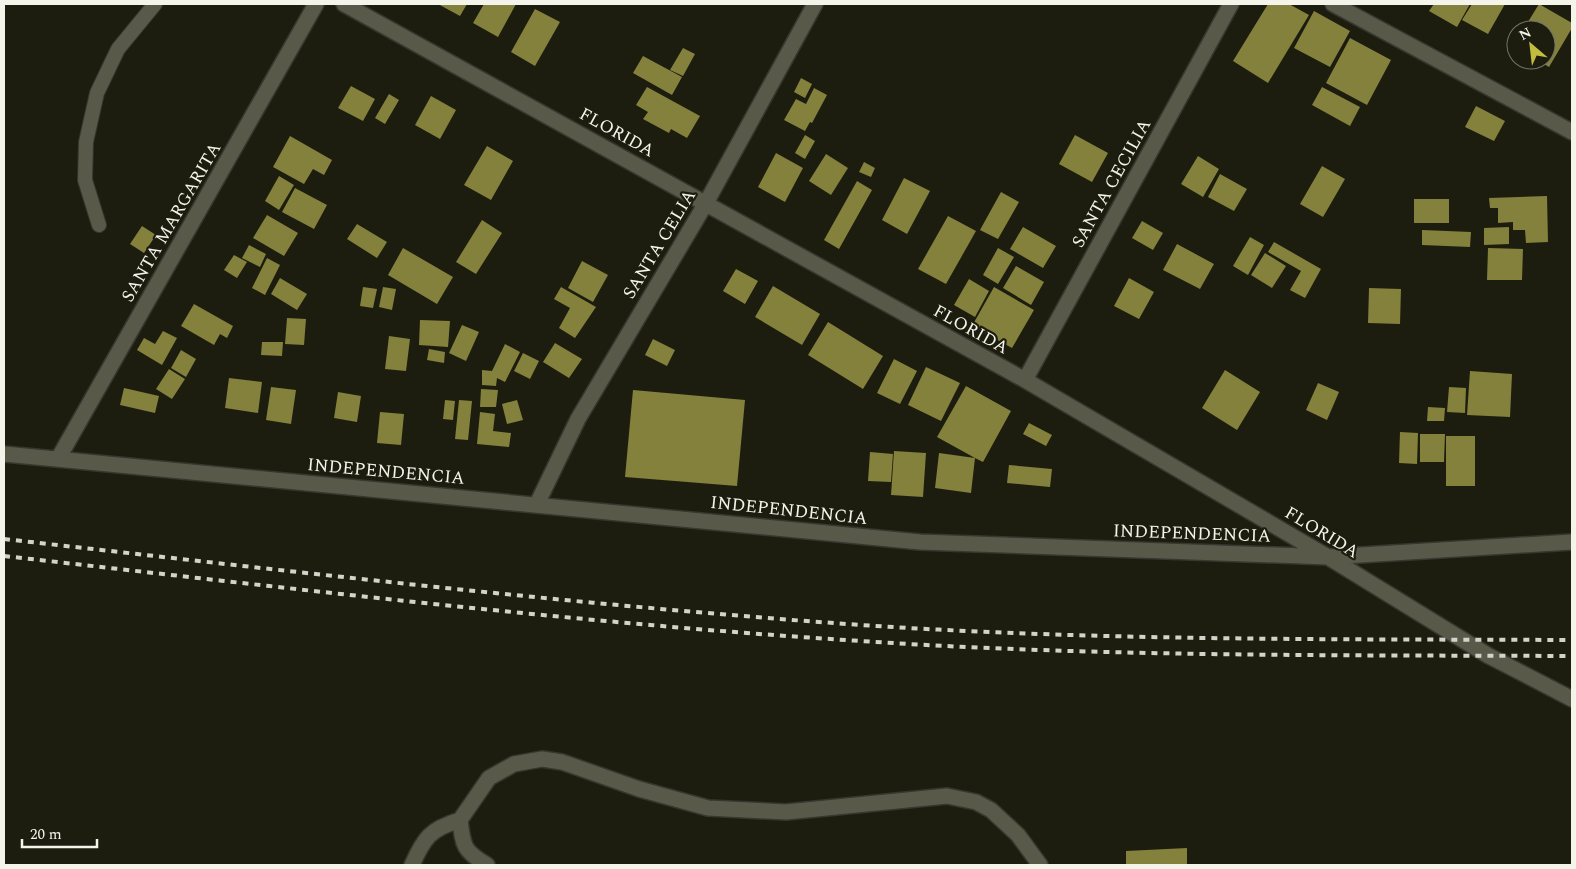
<svg xmlns="http://www.w3.org/2000/svg" width="1576" height="869" viewBox="0 0 1576 869" font-family="Spectral,serif">
<rect width="100%" height="100%" fill="#1d1d0f"/>
<path fill="#83813c" d="M438,4H467L460,16Z
M484,4H516L498,37L473,23Z
M1268,4H1289L1309,15L1268,83L1233,61Z
M1434,4H1470L1457,27L1429,11Z
M1472,4H1505L1488,34L1462,20Z
M1539,4L1572,23V28L1549,67L1537,60H1546V30H1523Z
M535,9L560,22L535,66L511,52Z
M1314,11L1350,31L1330,67L1294,48Z
M1350,38L1391,60L1367,105L1326,83Z
M683,48L695,54L683,76L670,70Z
M643,56L682,77L672,95L633,73Z
M801,78L812,84L805,98L794,92Z
M351,86L375,99L363,121L338,108Z
M647,87L700,116L687,138L671,129L669,133L643,119L648,112L636,105Z
M1322,87L1360,107L1350,126L1312,105Z
M814,88L827,95L812,123L810,122L805,131L784,120L796,99L806,104Z
M389,94L399,100L385,124L375,118Z
M431,96L456,110L440,139L415,125Z
M1476,106L1505,121L1494,141L1465,127Z
M805,135L815,141L805,159L795,153Z
M1075,135L1108,153L1092,182L1059,164Z
M290,136L332,160L324,175L313,169L304,184L273,167Z
M487,146L513,161L491,200L464,185Z
M776,153L803,168L785,202L758,187Z
M826,154L848,168L831,195L809,181Z
M1198,156L1219,169L1203,197L1181,184Z
M864,162L875,168L871,177L859,172Z
M1322,166L1345,179L1323,217L1300,204Z
M1220,174L1247,189L1234,211L1208,197Z
M279,176L294,185L279,210L265,201Z
M904,178L930,191L907,234L882,220Z
M857,181L872,190L839,249L824,240Z
M295,188L327,205L314,229L282,212Z
M1001,192L1019,202L998,239L980,230Z
M1547,196L1548,242L1526,243L1525,230H1513V222L1498,223V208H1490L1489,198Z
M1414,199H1449V223H1414Z
M267,215L298,233L284,256L253,238Z
M948,216L976,231L946,284L918,269Z
M482,220L502,233L476,274L456,262Z
M1142,221L1163,233L1153,250L1132,238Z
M357,224L387,242L377,258L347,239Z
M142,226L156,235L144,253L130,244Z
M1023,227L1056,246L1043,268L1010,249Z
M1509,227V244L1484,245V228Z
M1422,230L1471,232L1470,247L1422,245Z
M1250,237L1264,245L1248,275L1233,266Z
M1274,242L1321,269L1305,298L1290,290L1301,271L1268,252Z
M1177,244L1214,264L1200,289L1163,270Z
M249,245L266,254L260,267L242,258Z
M403,248L453,277L437,304L388,275Z
M998,248L1014,257L998,284L983,275Z
M1488,248L1523,249L1522,280H1487Z
M1265,253L1286,266L1272,288L1251,275Z
M234,255L247,262L237,278L224,270Z
M267,258L280,265L265,295L252,288Z
M582,261L608,275L593,302L568,288Z
M1016,266L1044,282L1031,305L1003,288Z
M736,269L758,281L745,304L723,291Z
M280,278L307,294L297,310L271,294Z
M1129,278L1154,292L1139,319L1114,306Z
M969,279L989,291L975,317L954,305Z
M773,286L820,314L802,345L755,317Z
M363,287L377,289L373,308L360,306Z
M383,287L396,289L392,310L379,307Z
M561,287L596,307L575,338L559,328L570,308L554,299Z
M994,287L1034,310L1012,348L972,326Z
M1369,288L1401,289L1400,324L1368,323Z
M194,304L233,326L227,338L220,334L214,345L181,326Z
M287,318L306,319L304,345L285,344Z
M420,320L450,321L448,347L419,345Z
M828,322L883,356L863,389L808,355Z
M462,325L479,332L466,361L449,353Z
M163,331L177,338L162,365L137,350L144,338L155,344Z
M389,336L410,339L406,371L385,369Z
M653,339L675,350L667,366L645,355Z
M262,342H283L282,356L261,355Z
M555,343L582,359L569,378L543,362Z
M505,344L520,352L505,382L497,378L496,386L482,385V370L492,371Z
M429,349L445,352L444,363L427,360Z
M181,350L196,359L186,377L171,368Z
M523,353L539,361L530,379L514,371Z
M894,359L917,371L900,404L877,393Z
M926,367L960,383L941,421L908,405Z
M169,369L185,379L172,399L156,389Z
M1225,370L1260,392L1237,430L1202,408Z
M1470,371L1512,374L1510,417L1467,415Z
M229,378L262,382L258,413L225,408Z
M1318,383L1339,392L1327,420L1306,410Z
M966,386L1011,411L983,462L975,458L971,493L935,488L939,453L975,458L937,437Z
M271,387L296,390L291,424L266,420Z
M1449,387L1466,388L1465,413L1447,412Z
M124,388L159,396L155,413L120,405Z
M481,389L498,390L496,407H480Z
M633,390L745,400L737,486L625,477Z
M338,392L361,396L357,422L334,418Z
M445,400L455,401L453,420L443,419Z
M459,400L472,401L468,440L455,439Z
M517,400L523,420L507,424L502,404Z
M1428,407L1445,408L1444,421H1427Z
M380,412L404,414L401,445L377,443Z
M480,412L495,414L493,431L511,433L509,447L477,444Z
M1029,423L1052,435L1046,446L1023,434Z
M1400,432L1418,433L1417,464L1399,463Z
M1420,434H1445L1444,462H1420Z
M1446,436H1475V486H1446Z
M894,451L926,453L923,497L891,495Z
M870,452L893,454L891,482L868,481Z
M1009,465L1052,469L1050,487L1007,483Z
M1187,848V865H1126V851Z"/>
<g fill="none" stroke-linecap="round" stroke-linejoin="round">
<defs>
<path id="lane" d="M99,225L85,180L86,142L97,93L118,49L155,4"/>
<path id="street" d="M344,4L1025,380L1328,557L1489,656L1572,699
M1333,4L1572,132
M1025,380L1231,4
M4,454L920,542L1328,557L1572,542
M58,459L316,4
M537,504L578,419L706,203L815,4
M412,865C424,838 430,829 460,820
M487,865C464,851 463,847 460,820L489,778L514,764L542,759L562,762L639,789L708,808L786,812L947,796L976,802L991,810L1018,835L1040,865"/>
</defs>
<use href="#lane" stroke="#37362f" stroke-width="16"/>
<use href="#street" stroke="#37362f" stroke-width="18"/>
<use href="#lane" stroke="#595949" stroke-width="14"/>
<use href="#street" stroke="#595949" stroke-width="15"/>
<path stroke="#d3d3c9" stroke-width="4" stroke-dasharray="6 6" stroke-linecap="butt" d="M4,539C289,571 574,605 861,625C1098,641 1335,639 1572,640
M4,556C289,588 574,623 861,641C1098,657 1335,655 1572,656"/>
</g>
<g text-anchor="middle" stroke-width="4.5" stroke-linejoin="round" paint-order="stroke">
<g font-size="18" fill="#f4f4eb" stroke="#1d1d0f">
<text transform="translate(617 132) rotate(29)" y="6">FLORIDA</text>
<text transform="translate(1111 183) rotate(-61)" y="6">SANTA CECILIA</text>
<text transform="translate(171 222) rotate(-60)" y="6">SANTA MARGARITA</text>
<text transform="translate(659 244) rotate(-59)" y="6">SANTA CELIA</text>
<text transform="translate(971 329) rotate(29)" y="6">FLORIDA</text>
<text transform="translate(386 471) rotate(5)" y="6">INDEPENDENCIA</text>
<text transform="translate(789 510) rotate(6)" y="6">INDEPENDENCIA</text>
<text transform="translate(1322 532) rotate(31)" y="6">FLORIDA</text>
<text transform="translate(1192 533) rotate(2)" y="6">INDEPENDENCIA</text>
</g>
</g>
<rect width="1576" height="869" fill="none" stroke="#f4f4eb" stroke-width="10"/>
<g transform="translate(1531 45) rotate(332)"><circle r="24" fill="#1d1d0f" stroke="#737367"/>
<path d="M0-4L9 19L0 12L-9 19Z" fill="#c2bd3f"/>
<text y="-8" font-size="14" font-weight="bold" text-anchor="middle" fill="#f4f4eb">N</text>
</g>
<path d="M22 839v8h75v-8" fill="none" stroke="#f4f4eb" stroke-width="2.5"/>
<text x="30" y="839" font-size="15" fill="#f4f4eb" stroke="#1d1d0f" stroke-width="4" paint-order="stroke">20 m</text>
</svg>
